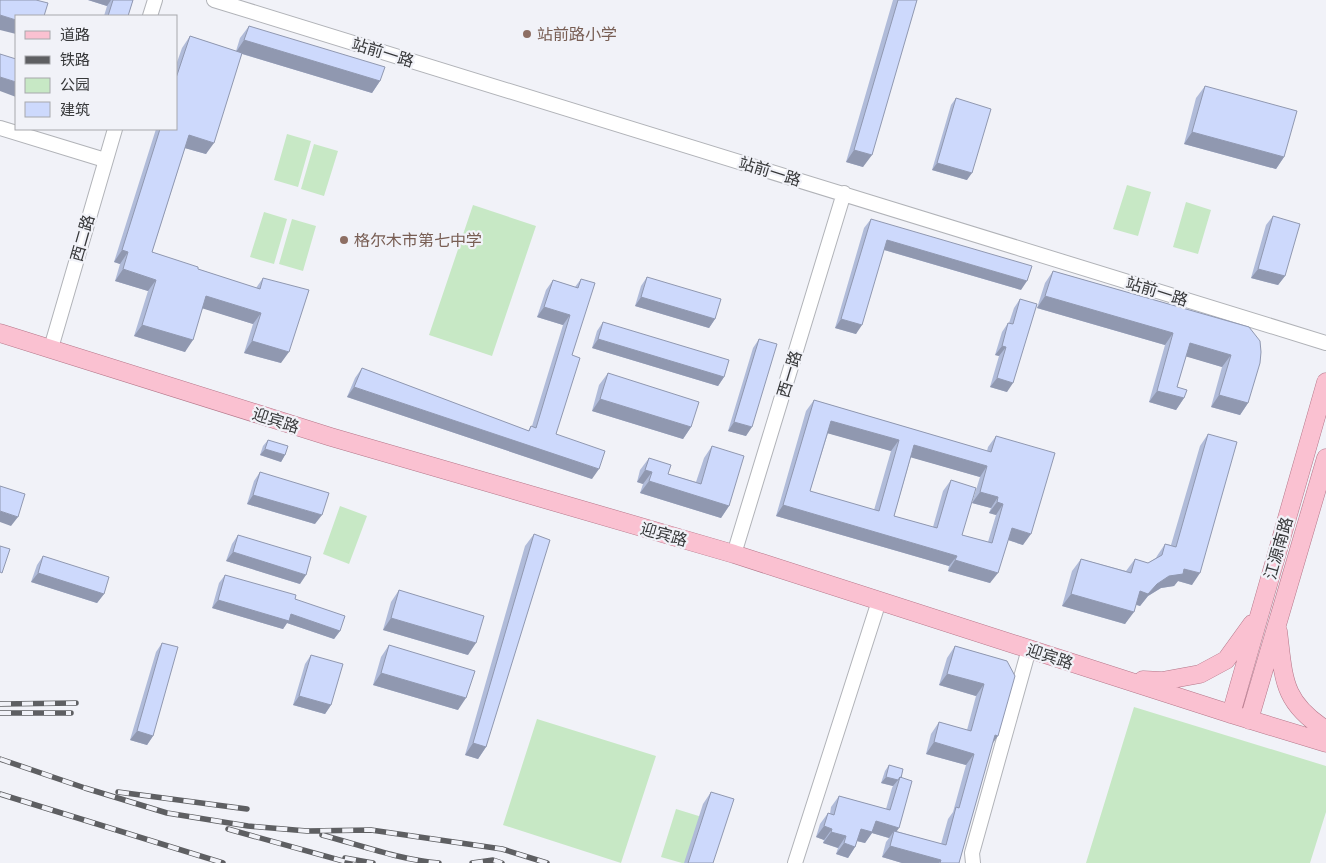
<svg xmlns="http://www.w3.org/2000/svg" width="1326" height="863" viewBox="0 0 1326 863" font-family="Cabin,'Noto Sans SC',sans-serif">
<rect width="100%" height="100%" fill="#f1f2f8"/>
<path fill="#c7e8c5" d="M287,134L311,141L298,187L274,180Z
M314,144L338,151L324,196L301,189Z
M1127,185L1151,192L1138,236L1113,229Z
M1186,202L1211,210L1198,254L1173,247Z
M473,205L536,226L492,356L429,335Z
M264,212L287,219L274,264L250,257Z
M292,219L316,226L303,271L279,264Z
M340,506L367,516L349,564L323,554Z
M1134,707L1326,766V812L1310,863H1086Z
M537,719L656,756L621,863L503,825Z
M676,809L702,817L688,863H682L661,857Z"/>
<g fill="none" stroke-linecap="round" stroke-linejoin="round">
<defs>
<path id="minor" d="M214,0L1326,343
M150,16L155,0
M0,128L105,160
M51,348L115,129
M734,554L844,193
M795,863L879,601
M973,863L972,853L1029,649"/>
<path id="major" d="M0,333L331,437L734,554L1231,714L1326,743
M1278,631C1284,679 1282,702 1326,730
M1143,680L1162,681L1200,674L1226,660L1252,624
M1231,714L1326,382
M1249,720L1326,458"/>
</defs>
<use href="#minor" stroke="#b1b3b8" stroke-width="16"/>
<use href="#major" stroke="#b47689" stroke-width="19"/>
<use href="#minor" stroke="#fff" stroke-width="14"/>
<use href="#major" stroke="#fac1d1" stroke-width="18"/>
<defs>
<path id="rail" d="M0,704L76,703
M0,713H71
M0,759L85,788L167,813L248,826L307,831L371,830L502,849L547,863
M118,792L247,809
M0,794L223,863
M228,829L350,863
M322,835C360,845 400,860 439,863
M345,858L373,863
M472,863L493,860L502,863"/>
</defs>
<use href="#rail" stroke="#5e5f62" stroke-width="5.5"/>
<use href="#rail" stroke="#f1f2f8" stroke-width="4" stroke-dasharray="11" stroke-linecap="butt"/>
</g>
<path fill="#b0bbd9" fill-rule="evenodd" d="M88,0H133L128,16H104L107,6Z
M893,0H917L863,167L846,162Z
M249,26L380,81L372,93L242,54L206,154L185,148L152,252L198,269L256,288L263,278L281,363L244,353L253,324L203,308L185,352L134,336L148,291L115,281L120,264L114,262L156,129H176V65L182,48L190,36L236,51L240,38Z
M1205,86L1284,157L1276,169L1184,144L1196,98Z
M956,98L967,180L932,170L951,105Z
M1273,216L1285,276L1278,285L1251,278L1266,225Z
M871,219L1021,290L884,250L856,334L835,328L864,228Z
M1053,271L1249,327L1248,403L1240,415L1211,407L1222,367L1186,356L1177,387L1184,398L1176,410L1149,402L1165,345L1037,308L1045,283Z
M647,277L715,319L709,328L635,306L641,286Z
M581,279L572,355L556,434L592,479L347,397L355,378L362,368L528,431L531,426H532L563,325L537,317L546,290L553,280L575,287Z
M1020,299L1007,392L990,387L999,356L995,355L1002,332L1008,323H1009L1014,308Z
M603,322L724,377L718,386L592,348L597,331Z
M759,339L746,436L728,431L753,348Z
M608,373L691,427L683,439L592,411L599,385Z
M814,400L987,451L988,447L996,436L1023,545L1008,540L990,583L948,571L949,566L776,516L806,411ZM828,433L891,451L874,510L810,491ZM911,457L980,477L972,503L991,508L989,513L996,515L988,542L962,535L951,480L943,491L933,527L894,516Z
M1208,434L1192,585L1178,581L1174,586L1161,588L1148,596L1140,606L1136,605L1125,624L1062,606L1072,571L1081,559L1126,571L1135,559L1148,563L1156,558L1157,556L1165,544L1171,545L1200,446Z
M268,440L285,455L281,462L260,455L263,446Z
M712,446L729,506L721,518L640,493L643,484L637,482L640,470L649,458L668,474L696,482L704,458Z
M260,472L315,524L247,504L254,481Z
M534,534L486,747L478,759L465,755L525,546Z
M238,535L300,584L226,561L232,544Z
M43,556L104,594L97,603L31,582L37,565Z
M225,575L295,599L340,631L334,639L287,623L283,629L212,608L219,583Z
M399,590L468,655L383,630L391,602Z
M162,643L153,736L147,745L130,740L156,652Z
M389,645L458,710L373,685L381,657Z
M955,646L1007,661L992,744L959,863H902L882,857L886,842L889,838L872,833L865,843L857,841L855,847L848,858L836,854L838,848L823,843L824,840L816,837L820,824L828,813L830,814L831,807L839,796L886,809L892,788L893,786L881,783L885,771L889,765L901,778L896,831L941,844L948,819L953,812L966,765L926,754L931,734L939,722L967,730L976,696L939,685L947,658Z
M311,655L331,705L325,714L293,705L305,664Z
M711,792L713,863H684L703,804Z"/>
<path fill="#9098b0" d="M88,0H111L107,6Z
M0,15L16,20V34L0,30Z
M244,40L380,81L372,93L236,52Z
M0,77L16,82V97L0,91Z
M1192,132L1284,157L1276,169L1184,144Z
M189,135L214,143L206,154L181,147Z
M854,150L872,155L863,167L846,162Z
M937,163L972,173L967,180L932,170Z
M887,240L1027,281L1021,290L881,249Z
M122,250L128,252L120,264L114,262Z
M123,269L156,280L148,291L115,281Z
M1258,269L1285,276L1278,285L1251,278Z
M206,296L261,313L253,324L198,307Z
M1045,296L1173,333L1165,345L1037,308Z
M641,297L715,319L709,328L635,306Z
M544,307L570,315L563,325L537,317Z
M841,319L862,325L856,334L835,328Z
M142,325L193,340L185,352L134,336Z
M598,339L724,377L718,386L592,348Z
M252,341L289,352L281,363L244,353Z
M1190,343L1231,355L1222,367L1181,355Z
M1002,346L1006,347L999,356L995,355Z
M997,378L1013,383L1007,392L990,387Z
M354,387L599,469L592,479L347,397Z
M1157,391L1184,398L1176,410L1149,402Z
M1219,395L1248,403L1240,415L1211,407Z
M600,399L691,427L683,439L592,411Z
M831,421L899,440L891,451L823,432Z
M734,422L752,427L746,436L728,431Z
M914,445L987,466L980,477L906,456Z
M265,449L285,455L281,462L260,455Z
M645,470L652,472L643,484L637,482Z
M649,481L729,506L721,518L640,493Z
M980,492L998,497L991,508L972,503Z
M253,495L322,515L315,524L247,504Z
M997,502L1003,504L996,515L989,513Z
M783,505L957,556L949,566L776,516Z
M0,511L18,517L11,526L0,522Z
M1012,528L1031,534L1023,545L1005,539Z
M233,552L306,575L300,584L226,561Z
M955,560L998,573L990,583L948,571Z
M1184,569L1200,573L1192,585L1178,581L1174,586L1161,588L1148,596L1140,606L1132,603L1140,591L1157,584L1169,576Z
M38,573L104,594L97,603L31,582Z
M1071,594L1134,612L1125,624L1062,606Z
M218,600L291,614L340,631L334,639L287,623L283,629L212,608Z
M391,618L476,643L468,655L383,630Z
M381,673L466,698L458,710L373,685Z
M947,674L984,684L976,696L939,685Z
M299,696L331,705L325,714L293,705Z
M137,731L153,736L147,745L130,740Z
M995,735L998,736L990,747Z
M934,742L974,754L966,765L926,754Z
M473,743L486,747L478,759L465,755Z
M886,777L898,780L893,786L881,783Z
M876,821L899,828L892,838L894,831L889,838L872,833L865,843L853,840L861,829Z
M824,826L832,829L824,840L816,837Z
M831,832L846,836L838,848L823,843Z
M844,843L855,847L848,858L836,854Z
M890,846L941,860L939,863H902L882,857Z"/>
<path fill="#cdd9fc" stroke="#9098b0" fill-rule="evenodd" d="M0,0H36L48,3L44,16H16V20L0,15Z
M113,0H133L128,16H108Z
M898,0H917L872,155L854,150Z
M249,26L385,67L380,81L244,40Z
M190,36L242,53L214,143L189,135L152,252L198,267V269L260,289L263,278L309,290L289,352L252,341L261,313L206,296L193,340L142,325L156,280L123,269L128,252L122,250L160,129H176V78Z
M0,54L16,59V82L0,77Z
M1205,86L1297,111L1284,157L1192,132Z
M956,98L991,109L972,173L937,163Z
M1273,216L1300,224L1285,276L1258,269Z
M871,219L1032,266L1027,281L887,240L862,325L841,319Z
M1053,271L1249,327L1260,341L1261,352L1260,363L1248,403L1219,395L1231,355L1190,343L1177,387L1187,390L1184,398L1157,391L1173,333L1045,296Z
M647,277L721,299L715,319L641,297Z
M581,279L595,283L572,355L580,358L556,434L605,451L599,469L354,387L362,368L529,431L531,426L536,428L570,315L544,307L553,280L578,288Z
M1020,299L1037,304L1013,383L997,378L1006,347L1002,346L1008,323L1013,324Z
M603,322L729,360L724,377L598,339Z
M759,339L777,344L752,427L734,422Z
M608,373L699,402L691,427L600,399Z
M814,400L991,452L996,436L1055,453L1031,534L1012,528L998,573L955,560L957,556L783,505ZM831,421L899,440L879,511L810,491ZM914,445L987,466L980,492L998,497L997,502L1003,504L992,543L962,535L976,488L951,480L937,528L894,516Z
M1208,434L1237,442L1200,573L1184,569L1183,574L1169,576L1157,584L1148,594L1140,591L1134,612L1071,594L1081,559L1131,573L1135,559L1148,563L1162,555L1165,544L1176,547Z
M268,440L288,446L285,455L265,449Z
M712,446L744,456L729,506L649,481L652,472L645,470L649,458L671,465L668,474L701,484Z
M260,472L329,493L322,515L253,495Z
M0,486L25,494L18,517L0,511Z
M534,534L550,540L486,747L473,743Z
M238,535L311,557L306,575L233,552Z
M0,546L10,549L2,573L0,572Z
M43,556L109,577L104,594L38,573Z
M225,575L296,595L295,599L345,616L340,631L291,614L289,621L218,600Z
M399,590L484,616L476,643L391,618Z
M162,643L178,647L153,736L137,731Z
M389,645L475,671L466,698L381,673Z
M955,646L1007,661L1015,676L998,736L995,735L959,863H940L941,860L890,846L894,831L946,845L956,807L959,808L974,754L934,742L939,722L971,731L984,684L947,674Z
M311,655L343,664L331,705L299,696Z
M889,765L903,769L901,778L900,777L898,780L886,777Z
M900,777L912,781L899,828L876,821L872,832L861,829L855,847L844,843L846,836L831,832L832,829L824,826L828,813L834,815L839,796L890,810Z
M711,792L734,799L713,863H688Z"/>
<g fill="#8d6e63" stroke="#f1f2f8" stroke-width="2">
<circle cx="527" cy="34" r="5"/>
<circle cx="344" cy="240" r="5"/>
</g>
<g text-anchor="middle" stroke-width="4.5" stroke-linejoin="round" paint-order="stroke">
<g font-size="16" fill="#785e54" stroke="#f1f2f8" text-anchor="start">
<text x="537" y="40">站前路小学</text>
<text x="354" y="246">格尔木市第七中学</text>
</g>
<g font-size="16" fill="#37383a" stroke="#f1f2f8">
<text transform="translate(383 52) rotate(17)" y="6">站前一路</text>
<text transform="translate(770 171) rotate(17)" y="6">站前一路</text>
<text transform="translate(82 238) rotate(-74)" y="6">西二路</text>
<text transform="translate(1157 291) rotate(17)" y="6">站前一路</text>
<text transform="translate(789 374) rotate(-73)" y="6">西一路</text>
<text transform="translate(276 420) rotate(18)" y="6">迎宾路</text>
<text transform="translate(664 534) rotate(16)" y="6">迎宾路</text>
<text transform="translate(1278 548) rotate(-74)" y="6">江源南路</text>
<text transform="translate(1050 656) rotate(18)" y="6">迎宾路</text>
</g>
</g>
<rect x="15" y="15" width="162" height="115" fill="#f1f2f8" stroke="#a7a8ac"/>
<rect x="25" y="31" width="25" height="8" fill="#fac1d1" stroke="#a7a8ac"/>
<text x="60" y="40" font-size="15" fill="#37383a">道路</text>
<rect x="25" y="56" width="25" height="8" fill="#5e5f62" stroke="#a7a8ac"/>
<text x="60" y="65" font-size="15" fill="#37383a">铁路</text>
<rect x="25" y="78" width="25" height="15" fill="#c7e8c5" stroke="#a7a8ac"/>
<text x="60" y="90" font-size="15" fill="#37383a">公园</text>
<rect x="25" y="102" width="25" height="15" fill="#cdd9fc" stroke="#a7a8ac"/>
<text x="60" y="115" font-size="15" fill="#37383a">建筑</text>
</svg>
